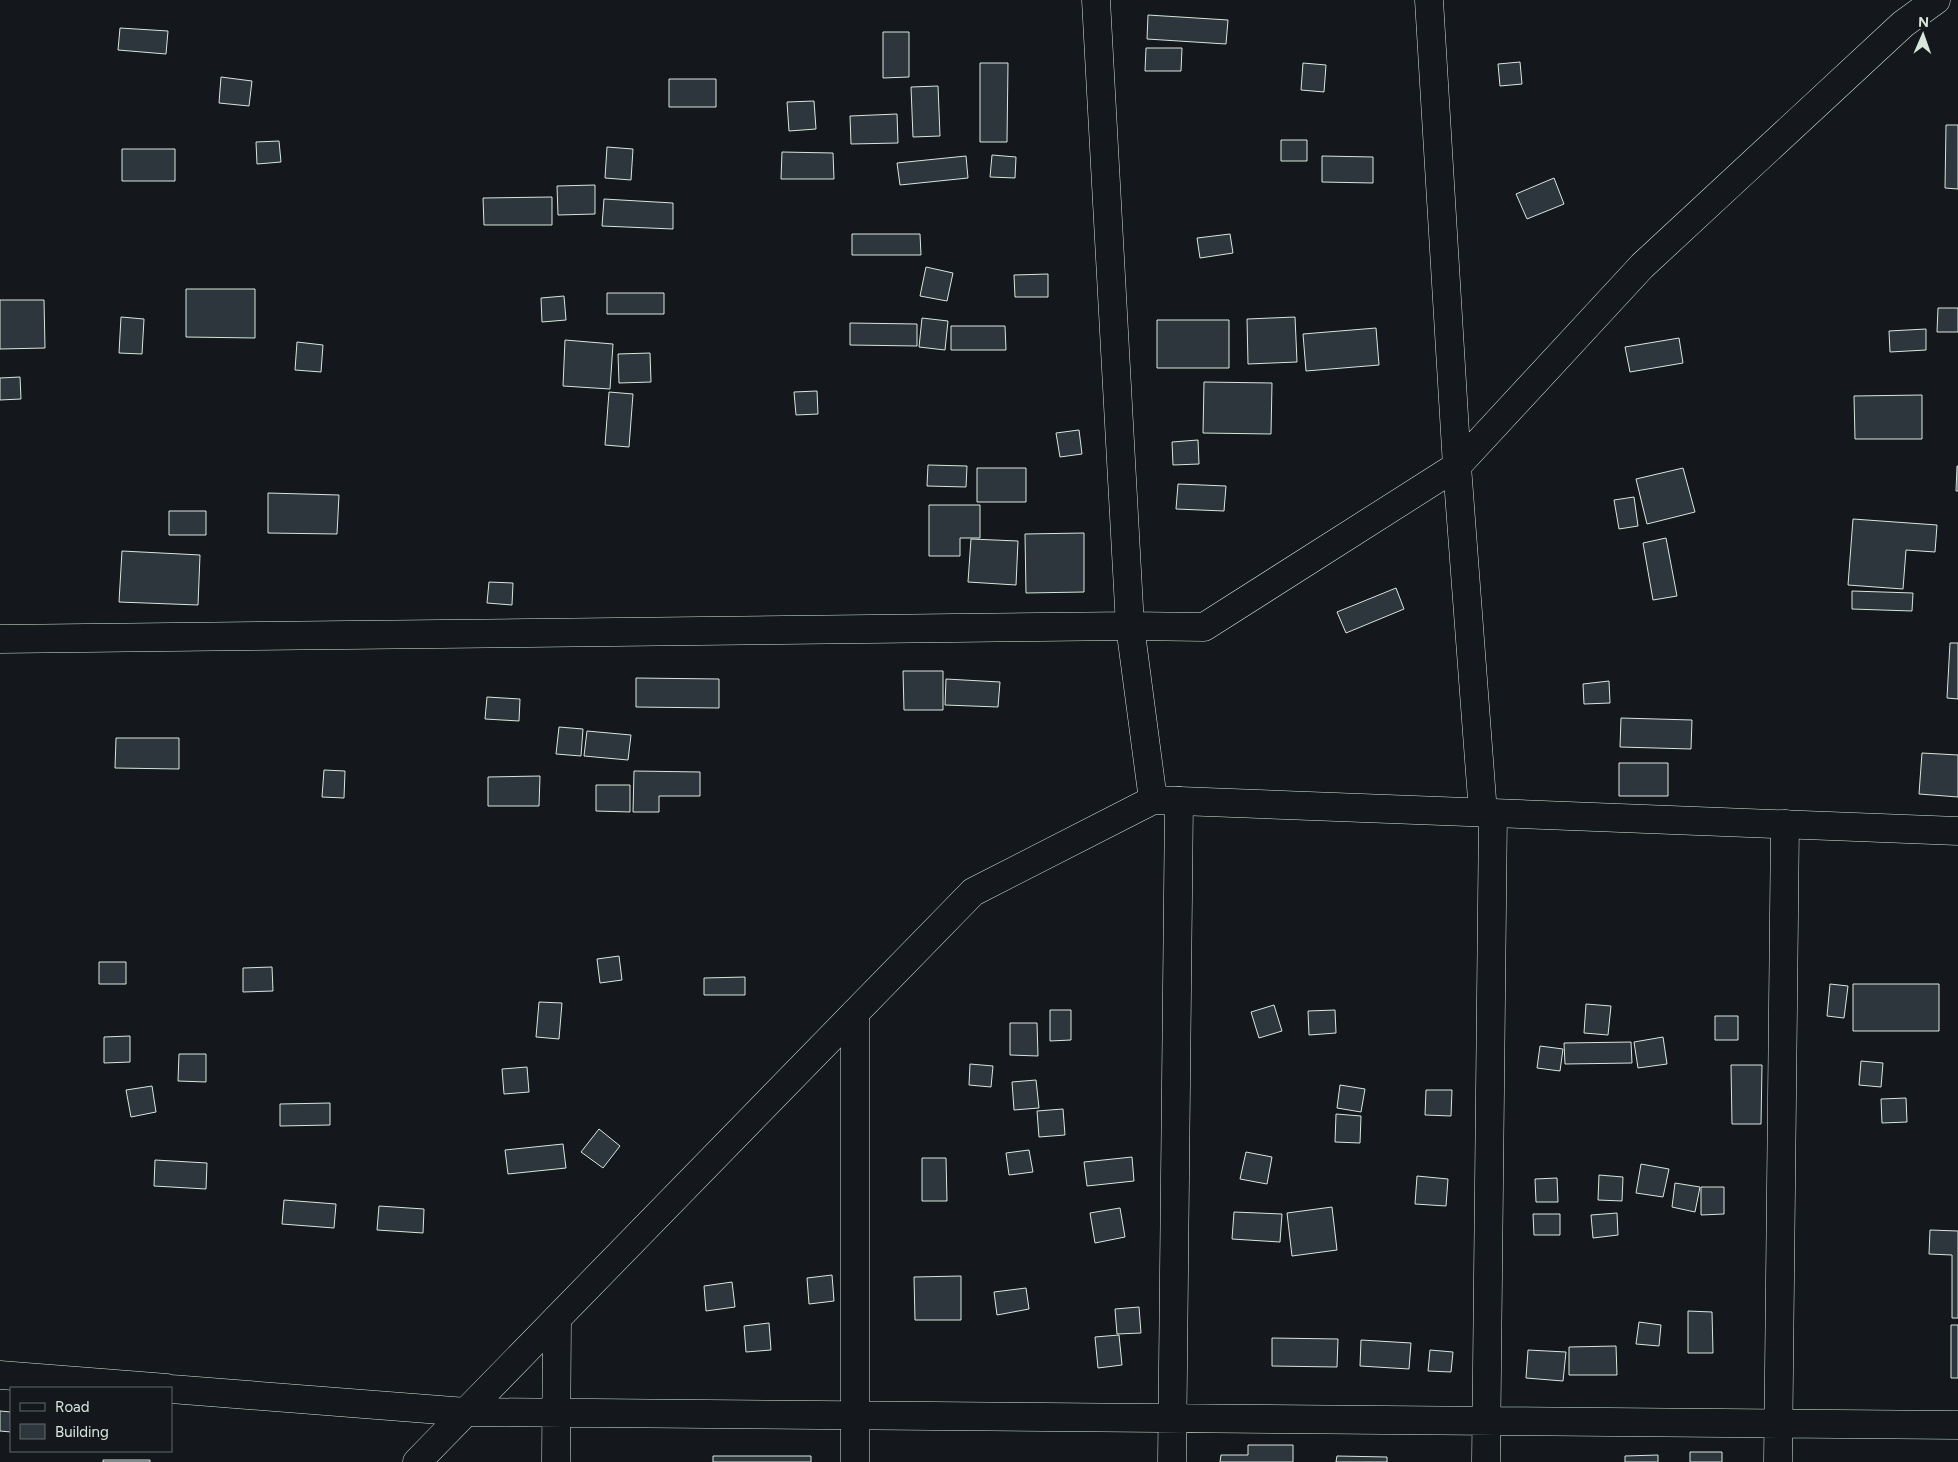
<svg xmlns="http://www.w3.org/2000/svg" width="1958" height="1462" viewBox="0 0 1958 1462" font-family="Figtree,sans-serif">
<rect width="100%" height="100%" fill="#14181c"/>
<path fill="#2c363c" stroke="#d8e6dc" d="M1148,15L1228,20L1226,44L1147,39Z
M120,28L168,31L166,54L118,50Z
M883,32H909V77L883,78Z
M1146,48H1182L1181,71H1145Z
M1520,62L1522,84L1500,86L1498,64Z
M980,63H1008L1007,142H980Z
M1303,63L1326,65L1324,92L1301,90Z
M221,77L252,81L249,106L219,103Z
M669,79H716V107H669Z
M938,86L940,136L913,137L911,87Z
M814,101L816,129L789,131L787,102Z
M897,114L898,143L851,144L850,116Z
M1946,125H1958V189L1945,188Z
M1281,140H1307V161H1281Z
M279,141L281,162L257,164L256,142Z
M607,147L633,149L631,180L605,178Z
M122,149H175V181H122Z
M782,152L833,153L834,179H781Z
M992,155L1016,157L1015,178L990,177Z
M966,156L968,178L900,185L897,163Z
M1322,156L1373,157V183L1322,182Z
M1554,178L1564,204L1527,219L1516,194Z
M595,185V214L558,215L557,186Z
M552,197V225H484L483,198Z
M604,199L673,203V229L602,226Z
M852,234H920L921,255H852Z
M1230,234L1233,253L1200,258L1197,238Z
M926,267L953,273L947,301L920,296Z
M1048,274V297H1015L1014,275Z
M186,289H255V338L186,337Z
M607,293H664V314H607Z
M564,296L566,320L542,322L541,298Z
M0,300H44L45,348L0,349Z
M1938,308H1958V332H1937Z
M121,317L144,319L142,354L119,353Z
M1295,317L1297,362L1248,364L1247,319Z
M922,318L948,321L945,350L919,347Z
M1157,320H1229V368H1157Z
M850,323L917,324V346L850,345Z
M951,326H1005L1006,350H951Z
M1376,328L1379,365L1306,371L1303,334Z
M1926,329V350L1890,352L1889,331Z
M1679,338L1683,363L1630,372L1625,347Z
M565,340L613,344L610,389L563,386Z
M297,342L323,345L321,372L295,370Z
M650,353L651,382L619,383L618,354Z
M20,377L21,399L0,400V378Z
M1204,382L1272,383L1271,434L1203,433Z
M817,391L818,414L796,415L794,392Z
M609,392L633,394L629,447L605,445Z
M1922,395V439H1855L1854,396Z
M1079,430L1082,454L1060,457L1056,433Z
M1198,440L1199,464L1173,465L1172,442Z
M928,465L967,466L966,487L927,486Z
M1957,466H1958V491H1956Z
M977,468H1026V502H977Z
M1683,468L1695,512L1647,524L1636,479Z
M1178,484L1226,486L1224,511L1176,509Z
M268,493L339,495L337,534L268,533Z
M1634,497L1638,526L1619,529L1614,500Z
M929,505H980V538H960V556H929Z
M169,511H206V535H169Z
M1853,519L1937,525L1935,552L1906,550L1903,589L1848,585Z
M1084,533V592L1026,593L1025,534Z
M1666,538L1677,596L1653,600L1643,543Z
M971,539L1018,541L1016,585L968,582Z
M122,551L200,555L198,605L119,602Z
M489,582L513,583L512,605L487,603Z
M1396,588L1404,609L1346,633L1337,612Z
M1852,591L1913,593L1912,611L1852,609Z
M1950,643H1958V699L1947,698Z
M903,671H943V710H904Z
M636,678L719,679V708L636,707Z
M946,679L1000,682L998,707L945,705Z
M1609,681L1610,703L1584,704L1583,684Z
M487,697L520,699L519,721L485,719Z
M1621,718L1692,720L1691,749L1620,747Z
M559,727L583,729L581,756L556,754Z
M587,731L631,735L628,760L584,756Z
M116,738H179V769L115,768Z
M1922,753L1958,755V797L1919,794Z
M1619,763H1668V796H1619Z
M324,770L345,771L344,798L322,797Z
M634,771L700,772V796H659V812H633Z
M540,776L539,806H488V777Z
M596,785H630V812L596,811Z
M619,956L622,980L600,983L597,959Z
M99,962H126V984H99Z
M272,967L273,991L243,992V968Z
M745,977V995H704V978Z
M1830,984L1848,986L1844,1018L1827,1016Z
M1853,984H1939V1031H1853Z
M539,1002L562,1003L559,1039L536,1037Z
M1586,1004L1611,1006L1608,1035L1584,1033Z
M1274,1005L1282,1031L1259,1038L1251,1012Z
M1050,1010H1071V1040L1050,1041Z
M1335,1010L1336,1033L1309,1035L1308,1011Z
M1715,1016H1738V1040H1715Z
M1010,1023H1037L1038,1056L1010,1055Z
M130,1036V1062L104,1063V1037Z
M1663,1037L1667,1064L1638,1068L1634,1042Z
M1631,1042L1632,1063L1565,1064L1564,1043Z
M1540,1046L1563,1049L1560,1071L1537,1068Z
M179,1054H206V1082L178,1081Z
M1861,1061L1883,1063L1881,1087L1859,1085Z
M970,1064L993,1066L991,1087L969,1085Z
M1731,1065H1762L1761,1124H1732Z
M527,1067L529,1092L504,1094L502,1069Z
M1036,1080L1039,1108L1014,1110L1012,1082Z
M1340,1085L1365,1089L1361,1112L1337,1108Z
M152,1086L156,1112L131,1117L126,1090Z
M1426,1090H1452L1451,1116L1425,1115Z
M1906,1098L1907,1122L1882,1123L1881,1099Z
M330,1103V1125L280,1126V1104Z
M1063,1109L1065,1135L1039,1137L1037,1111Z
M1336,1114L1361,1116L1360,1143L1335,1142Z
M599,1129L620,1146L603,1168L581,1152Z
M563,1144L566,1168L508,1174L505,1150Z
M1029,1150L1033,1172L1009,1175L1006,1153Z
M1246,1152L1272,1157L1267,1184L1240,1179Z
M1132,1157L1134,1181L1087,1186L1084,1162Z
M922,1158H946L947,1201H922Z
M155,1160L207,1163L206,1189L154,1186Z
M1641,1164L1669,1169L1663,1197L1636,1193Z
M1599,1175L1623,1177L1622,1201L1598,1200Z
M1417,1176L1448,1179L1446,1206L1415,1204Z
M1557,1178L1558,1202H1536L1535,1179Z
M1675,1183L1700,1187L1695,1212L1672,1207Z
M1701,1187H1724V1214L1701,1215Z
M284,1200L336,1204L334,1228L282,1224Z
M379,1206L424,1209L423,1233L377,1230Z
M1332,1207L1337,1250L1292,1256L1287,1213Z
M1120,1208L1125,1237L1095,1243L1090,1213Z
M1234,1212L1282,1214L1280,1242L1232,1239Z
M1617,1213L1618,1235L1593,1238L1591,1215Z
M1533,1214H1560V1235H1534Z
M1930,1230L1958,1231V1318H1952V1255L1929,1254Z
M832,1275L834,1301L809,1304L807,1278Z
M961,1276V1320H915L914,1277Z
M732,1282L735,1307L706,1311L704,1286Z
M1026,1288L1029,1309L997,1315L994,1292Z
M1139,1307L1141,1333L1117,1334L1115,1309Z
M1688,1311L1712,1312L1713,1353H1688Z
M1639,1322L1661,1325L1659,1346L1636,1344Z
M769,1323L771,1350L746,1352L744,1326Z
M1951,1325H1958V1378H1951Z
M1119,1335L1122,1365L1098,1368L1095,1337Z
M1272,1338L1338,1339L1337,1367L1272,1366Z
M1361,1340L1411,1343L1409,1369L1360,1366Z
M1616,1346L1617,1375H1569V1347Z
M1430,1350L1453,1352L1451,1372L1428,1371Z
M1528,1350L1566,1352L1563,1381L1526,1378Z
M0,1411L11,1412V1432L0,1431Z
M1248,1445H1293V1462H1220L1221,1455H1248Z
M1690,1452H1722V1462H1690Z
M1658,1455V1462H1625V1456Z
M713,1456H811V1462H713Z
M1337,1456L1387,1457V1462H1336Z
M103,1460H150V1462H103Z"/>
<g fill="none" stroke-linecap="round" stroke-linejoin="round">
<defs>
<path id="street" d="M1096,0L1130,626L1153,800
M1429,0L1457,466L1483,813
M0,639L1130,626L1204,627L1457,466L1642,266L1903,24L1936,0
M855,1013V1462
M0,1375L167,1388
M171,1389L466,1412L1958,1425
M556,1462L557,1319
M1172,1462L1179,801
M1486,1462L1493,813
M1778,1462L1785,824"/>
<path id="secondary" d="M417,1462L973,892L1153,800L1958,831"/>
</defs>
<use href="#street" stroke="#d8e6dc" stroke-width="29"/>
<use href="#secondary" stroke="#d8e6dc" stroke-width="29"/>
<use href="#street" stroke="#14181c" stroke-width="28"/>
<use href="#secondary" stroke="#14181c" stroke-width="28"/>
</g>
<rect x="10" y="1387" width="162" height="65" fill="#14181c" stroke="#626a69"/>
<rect x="20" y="1403" width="25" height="8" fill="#14181c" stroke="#626a69"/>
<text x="55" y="1412" font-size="15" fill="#d8e6dc">Road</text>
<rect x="20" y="1424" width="25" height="15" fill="#2c363c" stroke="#626a69"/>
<text x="55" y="1437" font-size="15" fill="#d8e6dc">Building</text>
<g transform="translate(1923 35) rotate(2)" stroke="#14181c" stroke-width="4" paint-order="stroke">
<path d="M0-4L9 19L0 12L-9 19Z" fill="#d8e6dc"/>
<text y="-8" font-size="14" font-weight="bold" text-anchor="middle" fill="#d8e6dc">N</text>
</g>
</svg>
